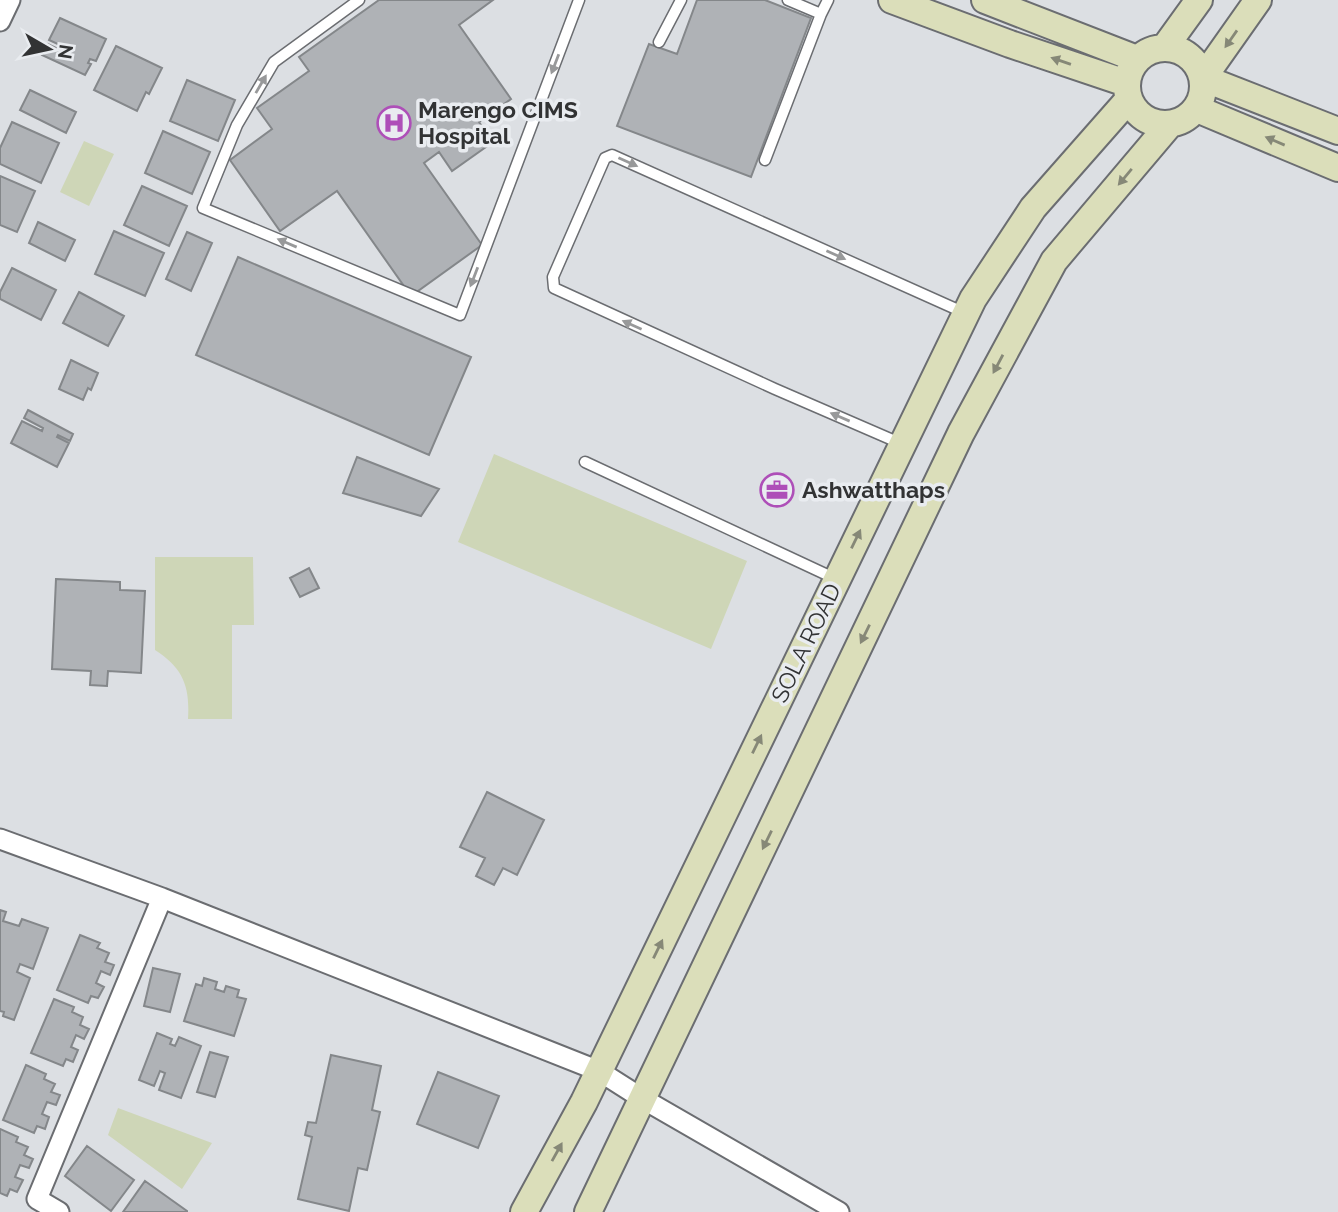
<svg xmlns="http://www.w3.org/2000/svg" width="1338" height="1212" viewBox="0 0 1338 1212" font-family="Raleway,sans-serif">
<rect width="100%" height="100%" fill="#dcdfe3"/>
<path fill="#ced6b7" d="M84,141L114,154L89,206L60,192Z
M494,454L747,561L711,649L458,542Z
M155,557H253L254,625H232V719H188C190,686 183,668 155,650Z
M118,1108L212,1143L182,1189L108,1135Z"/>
<path fill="#afb2b6" stroke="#84878a" stroke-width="2" d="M379,0H493L459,25L511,99L479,122L493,142L452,171L439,152L424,163L482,245L411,296L337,191L280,231L230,160L272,129L257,108L309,71L299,57Z
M697,0H765L811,18L751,177L617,126L649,44L677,54Z
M60,18L106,39L96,61L90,59L88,63L91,64L85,75L42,55L48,44L58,49L60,45L49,40Z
M116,46L162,68L149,94L146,92L137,111L94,90Z
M187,80L235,100L218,141L170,121Z
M30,90L76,112L66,133L20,110Z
M12,122L59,143L41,183L0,164V148Z
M163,131L210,152L192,194L145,173Z
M0,176L35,191L17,232L0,225Z
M142,186L187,206L169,246L124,225Z
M38,222L75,240L65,261L29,243Z
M114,231L164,253L145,296L95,274Z
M187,232L212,243L191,291L166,279Z
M238,257L471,357L429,455L196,355Z
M12,268L56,290L41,320L0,299V292Z
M79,292L124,316L108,346L63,323Z
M71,360L98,373L91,390L88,388L83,400L59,389Z
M28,410L73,434L70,441L58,435L57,437L69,443L57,467L11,443L22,421L42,431L43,428L24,418Z
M357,457L439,489L421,516L343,493Z
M309,568L319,588L300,597L290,578Z
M56,579L120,582V590L145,591L141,673L108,671L107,686L90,685L91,671L52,669Z
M487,792L544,820L517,875L503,868L494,885L476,876L485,858L460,847Z
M0,910L6,912L3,921L19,926L22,919L48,928L33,969L20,964L17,972L30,978L14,1020L3,1016L4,1012L0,1011Z
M80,935L100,943L97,948L109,953L105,962L114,965L110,975L101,971L96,983L104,987L98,998L91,996L88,1003L57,990Z
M153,968L180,974L170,1012L144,1006Z
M204,978L217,982L215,989L224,992L226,986L239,990L237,997L246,999L234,1036L184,1021L196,984L202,986Z
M54,999L74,1007L72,1012L83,1017L80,1025L89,1029L84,1039L76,1035L71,1047L78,1050L73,1062L66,1059L63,1066L31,1053Z
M157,1033L172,1039L170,1044L175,1046L179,1037L201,1046L181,1098L159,1090L165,1073L160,1071L154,1086L139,1080Z
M210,1052L228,1057L215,1097L197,1092Z
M331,1055L381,1066L372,1110L380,1112L367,1170L358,1168L349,1211L298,1199L312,1137L305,1135L308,1122L316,1123Z
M26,1065L46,1074L44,1079L55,1084L51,1092L60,1095L56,1105L47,1102L42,1114L49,1117L45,1129L37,1126L34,1133L3,1120Z
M438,1072L499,1096L478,1148L417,1124Z
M0,1129L18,1137L16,1142L28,1147L24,1155L33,1159L29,1168L20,1165L15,1177L23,1180L17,1192L10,1189L7,1196L0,1193Z
M87,1146L134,1180L111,1211L65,1176Z
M145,1181L187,1211V1212H123Z"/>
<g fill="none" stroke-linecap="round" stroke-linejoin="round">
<defs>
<path id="lane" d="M359,0L274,62L237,125L203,208L460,315L579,0
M788,0L821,14
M659,42L681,0
M765,160L821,14L828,0
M902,444L775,389L554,288L553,277L605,158L612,155L965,313
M585,462L836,579"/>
<path id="street" d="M0,21L10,0
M0,839L162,898L599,1071L643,1099L839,1212
M59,1212L37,1199L162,898"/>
<path id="secondary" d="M892,0L1010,44L1126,83
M985,0L1137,59
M1258,0L1203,78L1338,131
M1165,47L1199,0
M1127 86a38 38 0 1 1 76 0a38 38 0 1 1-76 0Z
M1197,109L1338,168
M524,1212L584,1102L973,299L1033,208L1129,99
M588,1212L961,433L1054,261L1169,125"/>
</defs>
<use href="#lane" stroke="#6b6d71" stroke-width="13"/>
<use href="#street" stroke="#6b6d71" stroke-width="23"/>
<use href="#secondary" stroke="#6b6d71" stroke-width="30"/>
<use href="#lane" stroke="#fff" stroke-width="10"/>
<use href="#street" stroke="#fff" stroke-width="19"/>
<use href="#secondary" stroke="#dbdeba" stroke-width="26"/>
</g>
<defs><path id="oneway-solid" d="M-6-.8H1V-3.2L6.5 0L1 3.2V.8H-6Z" transform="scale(1.75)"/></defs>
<g fill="#868877">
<use href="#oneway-solid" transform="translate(1231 39) rotate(125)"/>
<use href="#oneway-solid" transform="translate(1061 61) rotate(-161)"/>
<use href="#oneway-solid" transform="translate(1275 141) rotate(-157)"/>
<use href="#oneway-solid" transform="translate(1125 177) rotate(130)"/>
<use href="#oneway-solid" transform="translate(998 364) rotate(118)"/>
<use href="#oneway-solid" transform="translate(856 539) rotate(-64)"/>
<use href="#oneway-solid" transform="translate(865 634) rotate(116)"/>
<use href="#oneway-solid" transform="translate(757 744) rotate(-64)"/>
<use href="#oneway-solid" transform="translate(767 840) rotate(116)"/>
<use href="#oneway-solid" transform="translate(658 949) rotate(-64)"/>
<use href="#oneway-solid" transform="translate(557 1152) rotate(-61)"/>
</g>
<g fill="#98999a">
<use href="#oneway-solid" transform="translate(555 64) rotate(111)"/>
<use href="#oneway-solid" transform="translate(261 84) rotate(-60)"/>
<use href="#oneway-solid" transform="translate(628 162) rotate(24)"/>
<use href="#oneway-solid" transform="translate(287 243) rotate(-157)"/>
<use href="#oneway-solid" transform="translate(836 255) rotate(24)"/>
<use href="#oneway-solid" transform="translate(474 277) rotate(111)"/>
<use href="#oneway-solid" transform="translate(632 325) rotate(-156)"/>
<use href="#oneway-solid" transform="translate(840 417) rotate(-157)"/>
</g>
<defs>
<symbol id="hospital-ring" viewBox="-11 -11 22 22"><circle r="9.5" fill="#e9ecf0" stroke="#ae4fb8" stroke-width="1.5"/><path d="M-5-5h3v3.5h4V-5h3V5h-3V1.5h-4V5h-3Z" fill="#ae4fb8"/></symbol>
<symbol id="office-ring" viewBox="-11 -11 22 22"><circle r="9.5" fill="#e9ecf0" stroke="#ae4fb8" stroke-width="1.5"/><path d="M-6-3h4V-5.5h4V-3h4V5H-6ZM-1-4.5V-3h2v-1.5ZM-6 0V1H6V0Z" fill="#ae4fb8"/></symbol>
</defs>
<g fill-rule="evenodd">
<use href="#hospital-ring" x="375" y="104" width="38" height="38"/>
<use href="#office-ring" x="758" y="471" width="38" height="38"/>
</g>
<g text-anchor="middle" stroke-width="7" stroke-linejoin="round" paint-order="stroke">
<g font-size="23" font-weight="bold" fill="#323334" stroke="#e9ecf0" text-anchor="start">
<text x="418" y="118">Marengo CIMS<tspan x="418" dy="26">Hospital</tspan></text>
<text x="802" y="498">Ashwatthaps</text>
</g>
<g font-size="23" fill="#323334" stroke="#e9ecf0">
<text transform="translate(806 643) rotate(-64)" y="8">SOLA ROAD</text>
</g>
</g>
<g transform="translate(49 49) rotate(99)" stroke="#e9ecf0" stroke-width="5" paint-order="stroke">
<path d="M0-5L12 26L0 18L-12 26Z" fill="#323334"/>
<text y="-10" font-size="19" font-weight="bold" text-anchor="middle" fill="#323334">N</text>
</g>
</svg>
